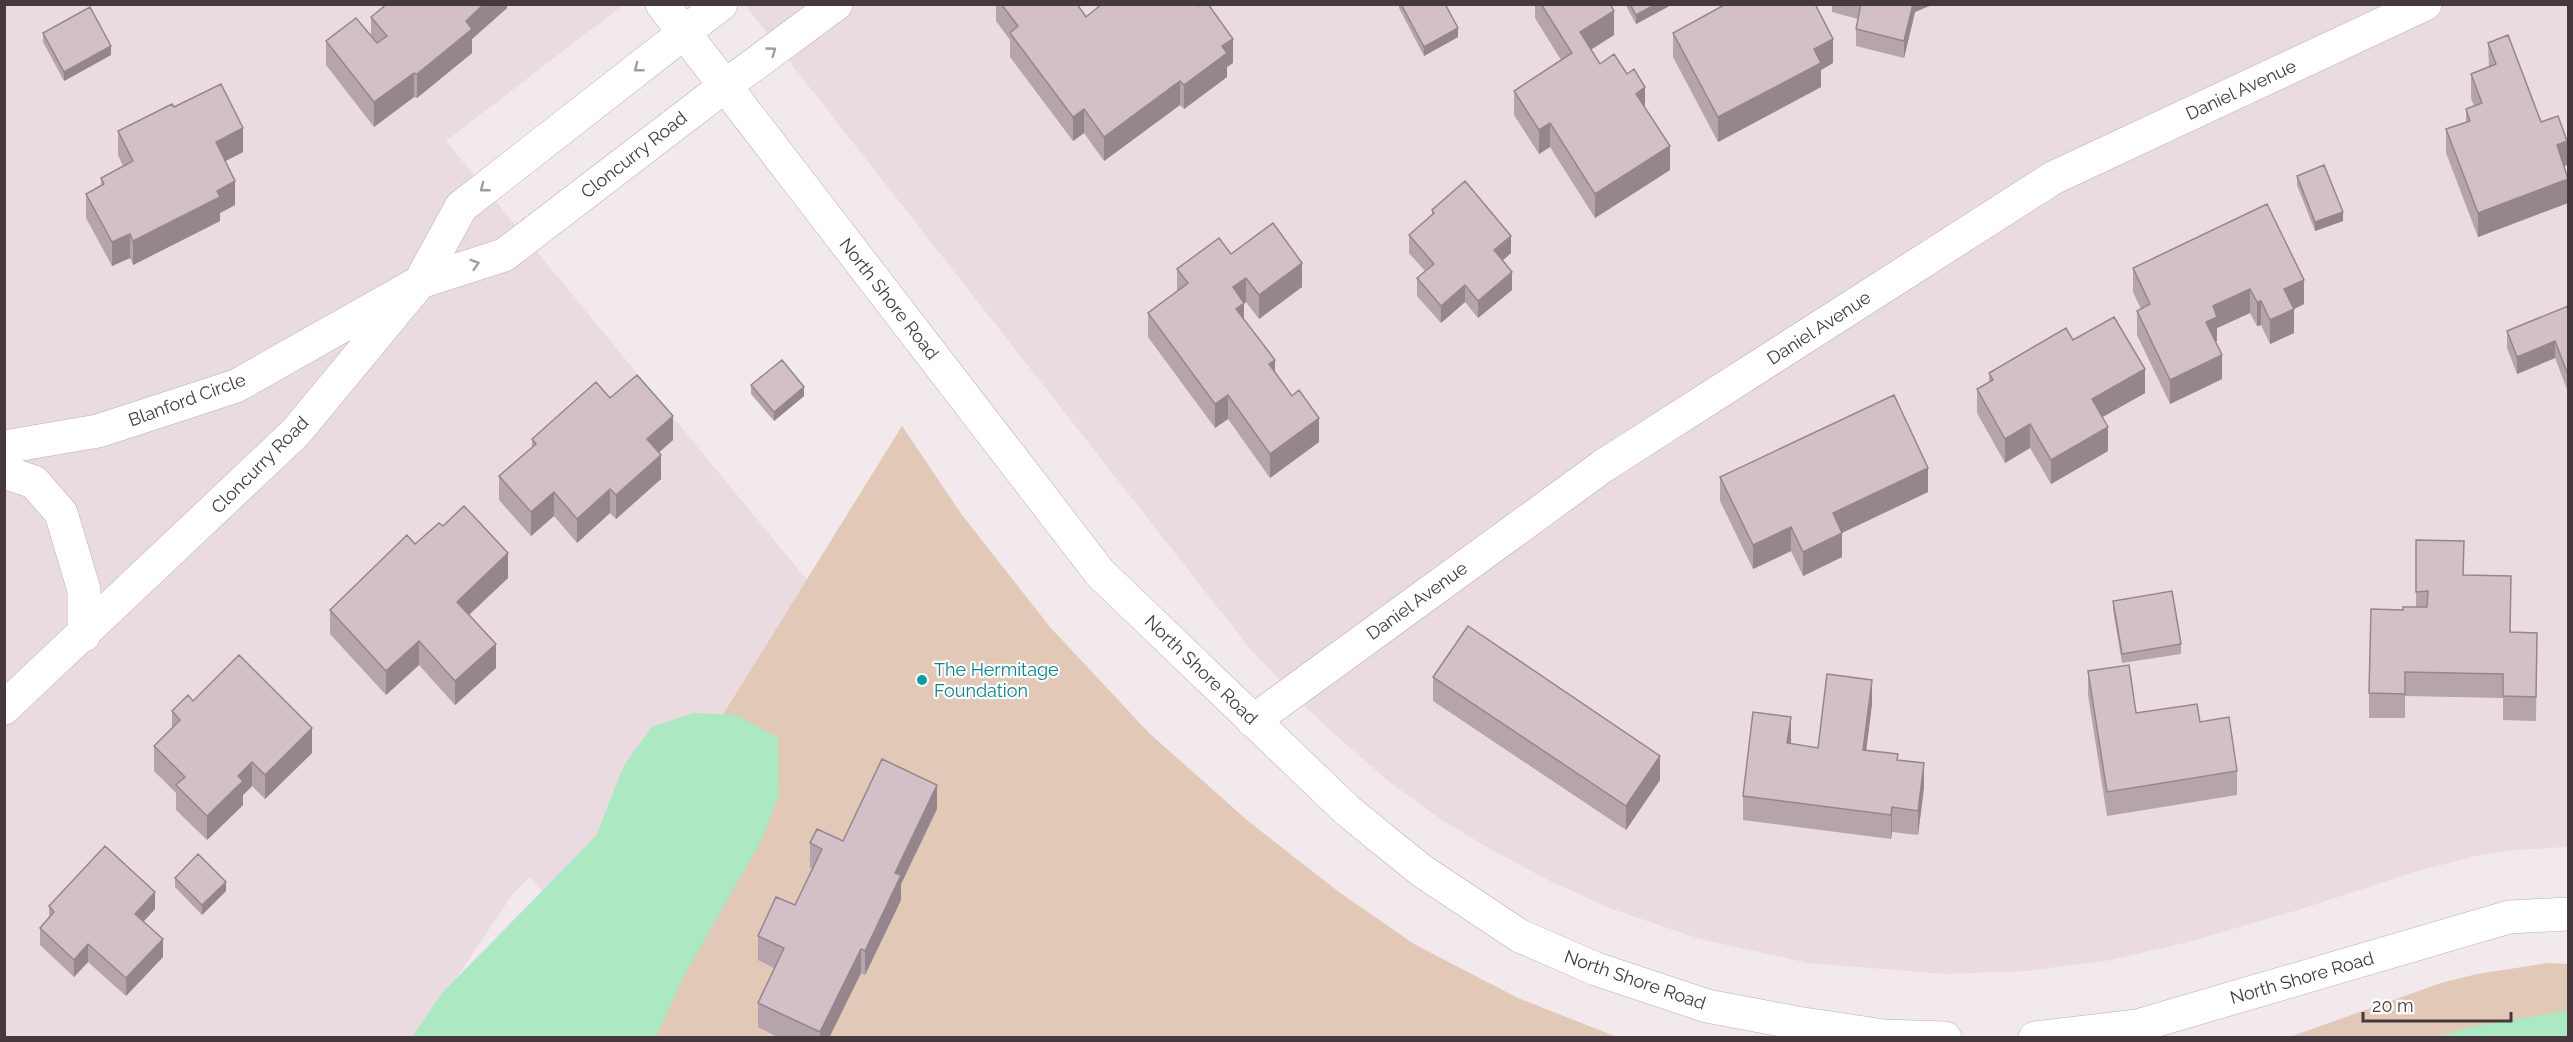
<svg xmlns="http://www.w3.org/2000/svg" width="2573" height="1042" viewBox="0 0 2573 1042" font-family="Raleway,sans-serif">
<rect width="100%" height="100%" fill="#f2e9ec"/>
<path fill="#eadbe1" d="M5,5H623L446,141L807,580L585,937L530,877L512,895L417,1037L5,1038Z
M745,5H2568V847L2513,850L2476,856L2414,872L2295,911L2184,943L2111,960L2027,971L1946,974L1808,963L1700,939L1609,908L1548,880L1490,849L1439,818L1388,781L1322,723L1251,650Z"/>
<path fill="#e2c8b6" d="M902,426L962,515L1050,627L1149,733L1248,821L1339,892L1414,944L1518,998L1617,1037L547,1038L585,937Z
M2548,963L2568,964V1037L2287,1038L2441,983L2477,974Z"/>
<path fill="#ace8c1" d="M693,713L737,715L778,738L779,794L762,839L686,972L656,1037H412L442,993L596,836L624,765L652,727Z
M2568,1010V1037H2437L2465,1028Z"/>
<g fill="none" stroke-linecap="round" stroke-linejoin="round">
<defs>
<path id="street" d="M662,4L1100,573L1348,811L1422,871L1520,936L1596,969L1707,1006L1797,1023L1884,1036L1945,1038
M4,447L98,431L236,386L420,282L504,255L725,86L836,4
M4,472L34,482L61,513L84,590V635
M4,708L296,432L420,282L461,207L721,4
M1253,721L1603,466L2053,178L2425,4
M2035,1038L2137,1026L2509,917L2568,914"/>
</defs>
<use href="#street" stroke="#bdacb3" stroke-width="34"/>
<use href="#street" stroke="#fff" stroke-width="33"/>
</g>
<path fill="#b5a4ac" d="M507,4V8L472,39V53L417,98L414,97L374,127L326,65V41L371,37V17Z
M996,4H1077L1086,17L1233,63L1227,67V77L1184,109L1180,105L1104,161L1084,133L1073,141L1010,57V40L996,21Z
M1399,4H1445L1458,37L1424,56L1399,8Z
M1535,4H1610L1614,35L1591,50L1600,64L1645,108L1670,170L1595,218L1550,147L1539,154L1514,115V91L1561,60L1535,18Z
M1625,4H1673L1636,24Z
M1832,4H1934L1915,12L1904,58L1856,46V29L1858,19L1832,12Z
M43,33L111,55L64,81L43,42Z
M1673,33L1833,63L1821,70V87L1718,142L1673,57Z
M2488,43L2541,122L2567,165L2564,166L2568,177V203L2478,237L2446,153V129L2466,122V109L2474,106L2471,98V74L2489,67Z
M174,107L243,152L225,161L235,205L220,213V221L133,265L130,258L112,266L86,218V194L101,186V178L123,166L118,155V131Z
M2297,176L2343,221L2315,231L2297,185Z
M2267,204L2304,304L2294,309V333L2270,344L2261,325L2257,326L2250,313L2217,328V341L2215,342L2222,379L2170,404L2137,335V311L2141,309L2133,292V268Z
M1432,210L1511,253L1502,261L1512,290L1478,318L1465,302L1441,323L1417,296V278L1425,271L1409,253V235L1432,215Z
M1231,254L1302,287L1259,319L1246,302L1244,303V319L1275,372L1319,442L1270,478L1228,419L1215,428L1148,337V313L1177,292V269Z
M2568,306V392L2555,358L2517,374L2507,348V331Z
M2073,340L2145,393L2102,417L2108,451L2051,484L2030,448L2005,463L1977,413V389L1989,382V373Z
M751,385L804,396L774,421L751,394Z
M610,398L673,440L659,452L661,479L616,519L610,513L577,543L554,516L531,536L499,500V476L532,447V439Z
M1720,477L1928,492L1842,533V557L1803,576L1791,551L1753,569L1720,501Z
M2416,540L2464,575L2511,600L2510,632L2537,633L2536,721L2503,720V698L2405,696V718H2369V693L2416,607Z
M415,544L508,578L469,615L496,668L455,705L419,665L386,695L330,634V610Z
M2113,601L2181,644V654L2122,663L2113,610Z
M2088,671L2136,713L2200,722L2237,771V795L2107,816L2088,695Z
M1433,677L1660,780L1626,830L1433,701Z
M193,701L312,753L265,799L252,786L243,795V805L207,840L176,810V793L154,771V746L172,729V711Z
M1872,704L1866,751L1898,760L1924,787L1918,835L1892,832L1891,839L1743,820V796L1791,741L1790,744L1818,748Z
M937,809L901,884V900L865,975L861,973L829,1038H779L758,1027V1003L774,968L758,960V936L795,905L813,869L810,867V843L843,841Z
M175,878L226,891L202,915L175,887Z
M49,906L155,909L143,922L163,957L126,996L88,962L74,977L40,945V928L49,917Z"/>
<path fill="#94868c" d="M484,4H507V8L472,39V53L417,98V74L466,21Z
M1656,4H1673L1636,24V15Z
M1913,4H1934L1915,12L1904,58V41Z
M1614,11V35L1580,56V32Z
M1458,28V37L1424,56V47Z
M1233,39V63L1227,67V77L1184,109V85L1222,46Z
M1833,39V63L1821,70V87L1718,142V117L1814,49Z
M111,46V55L64,81V72Z
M414,73V97L374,127V102Z
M1180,81V105L1104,161V137Z
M1645,87V111L1636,94Z
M1084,109V133L1073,141V117Z
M1550,123V147L1539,154V130Z
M243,128V152L216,166V142Z
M2567,141V165L2557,169V145Z
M1670,146V170L1595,218V194Z
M2568,179V203L2478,237V213Z
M235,181V205L220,213V221L133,265V241L217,191Z
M2343,212V221L2315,231V222Z
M130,234V258L112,266V242Z
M1511,236V253L1494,268V250Z
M1302,263V287L1259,319V295Z
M1512,272V290L1478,318V301Z
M1246,278V302L1233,311V287Z
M2304,280V304L2294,309V333L2270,344V320L2284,289Z
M1465,285V302L1441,323V306Z
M2250,289V313L2217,328V341L2206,346V322L2213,306Z
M2261,301V325L2257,326V302Z
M1244,303V327L1236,309Z
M2555,341V358L2517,374V357Z
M2222,355V379L2170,404V380Z
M1275,360V384L1269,364Z
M2145,369V393L2092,423V399Z
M804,387V396L774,421V412Z
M1228,395V419L1215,428V404Z
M673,416V440L647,463V439Z
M1319,418V442L1270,478V454Z
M2030,424V448L2005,463V439Z
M2108,427V451L2051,484V460Z
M661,455V479L616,519V495Z
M1928,468V492L1833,537V513Z
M610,489V513L577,543V519Z
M554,492V516L531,536V512Z
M1791,527V551L1753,569V545Z
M1842,533V557L1803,576V552Z
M508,553V578L457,626V602Z
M2511,576V600L2510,656V632Z
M419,641V665L386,695V671Z
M496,644V668L455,705V681Z
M1872,680V704L1863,775V750Z
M1791,717V741L1787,768V743Z
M312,728V753L265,799V775Z
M1660,756V780L1626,830V806Z
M252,762V786L243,795V805L207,840V816L238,776Z
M1924,763V787L1918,835V811Z
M937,785V809L901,884V900L865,975V951L895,873Z
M1892,807V832L1891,839V815Z
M226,882V891L202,915V905Z
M155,892V909L135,931V914Z
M163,939V957L126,996V978Z
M88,944V962L74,977V960Z
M861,949V973L829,1038H820V1032Z"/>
<path fill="#d3bfc8" stroke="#94868c" stroke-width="1.5" d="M387,4H484L466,21L472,29L417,74L414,73L374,102L326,41L356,18L377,43L387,36L371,17Z
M1001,4H1077L1086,17L1102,4H1196L1198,6L1200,4H1208L1233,39L1222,46L1227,53L1184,85L1180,81L1104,137L1084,109L1073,117L1010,33L1018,26Z
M1401,4H1445L1458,28L1424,47Z
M1541,4H1610L1614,11L1580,32L1600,64L1614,54L1627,74L1634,69L1645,87L1636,94L1670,146L1595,194L1550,123L1539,130L1514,91L1572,53Z
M1630,4H1656L1636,15Z
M1726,4H1815L1833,39L1814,49L1821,63L1718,117L1673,33Z
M1861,4H1913L1904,41L1856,29Z
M90,7L111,46L64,72L43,33Z
M2508,35L2541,122L2558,116L2567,141L2557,145L2568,179L2478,213L2446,129L2470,121L2466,109L2482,103L2471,74L2496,64L2488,43Z
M221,84L243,128L216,142L235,181L217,191L220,197L133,241L130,234L112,242L86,194L104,184L101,178L133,161L118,131L172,104L174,107Z
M2324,165L2343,212L2315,222L2297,176Z
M1465,181L1511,236L1494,250L1512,272L1478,301L1465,285L1441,306L1417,278L1434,264L1409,235L1434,213L1432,210Z
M2267,204L2304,280L2284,289L2294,309L2270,320L2261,301L2257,302L2250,289L2213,306L2217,317L2206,322L2222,355L2170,380L2137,311L2150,304L2133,268Z
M1273,223L1302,263L1259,295L1246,278L1233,287L1244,303L1236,309L1275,360L1269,364L1292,396L1299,390L1319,418L1270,454L1228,395L1215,404L1148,313L1188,283L1177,269L1219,238L1231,254Z
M2568,306V375L2555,341L2517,357L2507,331Z
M2114,317L2145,369L2092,399L2108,427L2051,460L2030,424L2005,439L1977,389L1993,380L1989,373L2066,328L2073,340Z
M782,360L804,387L774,412L751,385Z
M637,375L673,416L647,439L661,455L616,495L610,489L577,519L554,492L531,512L499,476L536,444L532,439L596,382L610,398Z
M1894,395L1928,468L1833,513L1842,533L1803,552L1791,527L1753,545L1720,477Z
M464,506L508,553L457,602L496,644L455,681L419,641L386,671L330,610L407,535L415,544L439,523L443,526Z
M2416,540L2464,541L2463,575L2511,576L2510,632L2537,633L2536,697L2503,696V674L2405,672V694L2369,693L2371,609L2403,610V607H2427L2428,591L2416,592Z
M2172,591L2181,644L2122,654L2113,601Z
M1468,626L1660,756L1626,806L1433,677Z
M239,655L312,728L265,775L252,762L238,776L243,781L207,816L176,785L185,777L154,746L180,720L172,711L188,695L193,701Z
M2129,665L2136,713L2197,704L2200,722L2229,717L2237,771L2107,792L2088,671Z
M1827,674L1872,680L1863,750L1898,754L1897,760L1924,763L1918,811L1892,807L1891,815L1743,796L1753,712L1791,717L1787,743L1818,748Z
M882,759L937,785L895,873L901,875L865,951L861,949L820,1032L758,1003L784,948L758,936L776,897L795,905L822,849L810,843L817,829L843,841Z
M105,846L155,892L135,914L163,939L126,978L88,944L74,960L40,928L54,912L49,906Z
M198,854L226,882L202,905L175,878Z"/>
<defs><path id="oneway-chevron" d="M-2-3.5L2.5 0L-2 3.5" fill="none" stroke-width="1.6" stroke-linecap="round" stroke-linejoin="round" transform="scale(1.5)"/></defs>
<g stroke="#a29c9e">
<use href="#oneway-chevron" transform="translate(772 51) rotate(-36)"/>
<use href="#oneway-chevron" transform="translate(638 68) rotate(142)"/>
<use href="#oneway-chevron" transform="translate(484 188) rotate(142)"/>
<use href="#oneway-chevron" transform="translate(475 264) rotate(-17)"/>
</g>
<circle fill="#0f9aa8" stroke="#fff" stroke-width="2" cx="922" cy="680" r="6"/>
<g text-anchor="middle" stroke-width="4.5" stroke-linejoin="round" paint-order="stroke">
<g font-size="18" fill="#45383e" stroke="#fff">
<text transform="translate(2241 90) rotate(-25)" y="6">Daniel Avenue</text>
<text transform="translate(634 155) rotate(-38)" y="6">Cloncurry Road</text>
<text transform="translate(889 299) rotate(52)" y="6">North Shore Road</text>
<text transform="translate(1819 328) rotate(-33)" y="6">Daniel Avenue</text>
<text transform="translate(187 400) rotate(-20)" y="6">Blanford Circle</text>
<text transform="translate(260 465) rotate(-45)" y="6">Cloncurry Road</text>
<text transform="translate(1417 601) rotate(-36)" y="6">Daniel Avenue</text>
<text transform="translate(1201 670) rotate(44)" y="6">North Shore Road</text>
<text transform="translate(2302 978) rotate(-16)" y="6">North Shore Road</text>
<text transform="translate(1635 980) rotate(19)" y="6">North Shore Road</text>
</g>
<g font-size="18" fill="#0d838f" stroke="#fff" text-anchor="start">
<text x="934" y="676">The Hermitage<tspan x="934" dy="21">Foundation</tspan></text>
</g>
</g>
<rect width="2573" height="1042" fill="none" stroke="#45383e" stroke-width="12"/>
<path d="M2363 1012v9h148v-9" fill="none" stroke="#45383e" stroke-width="3"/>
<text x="2372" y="1012" font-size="18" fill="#45383e" stroke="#ffffff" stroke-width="4.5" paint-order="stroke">20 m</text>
</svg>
